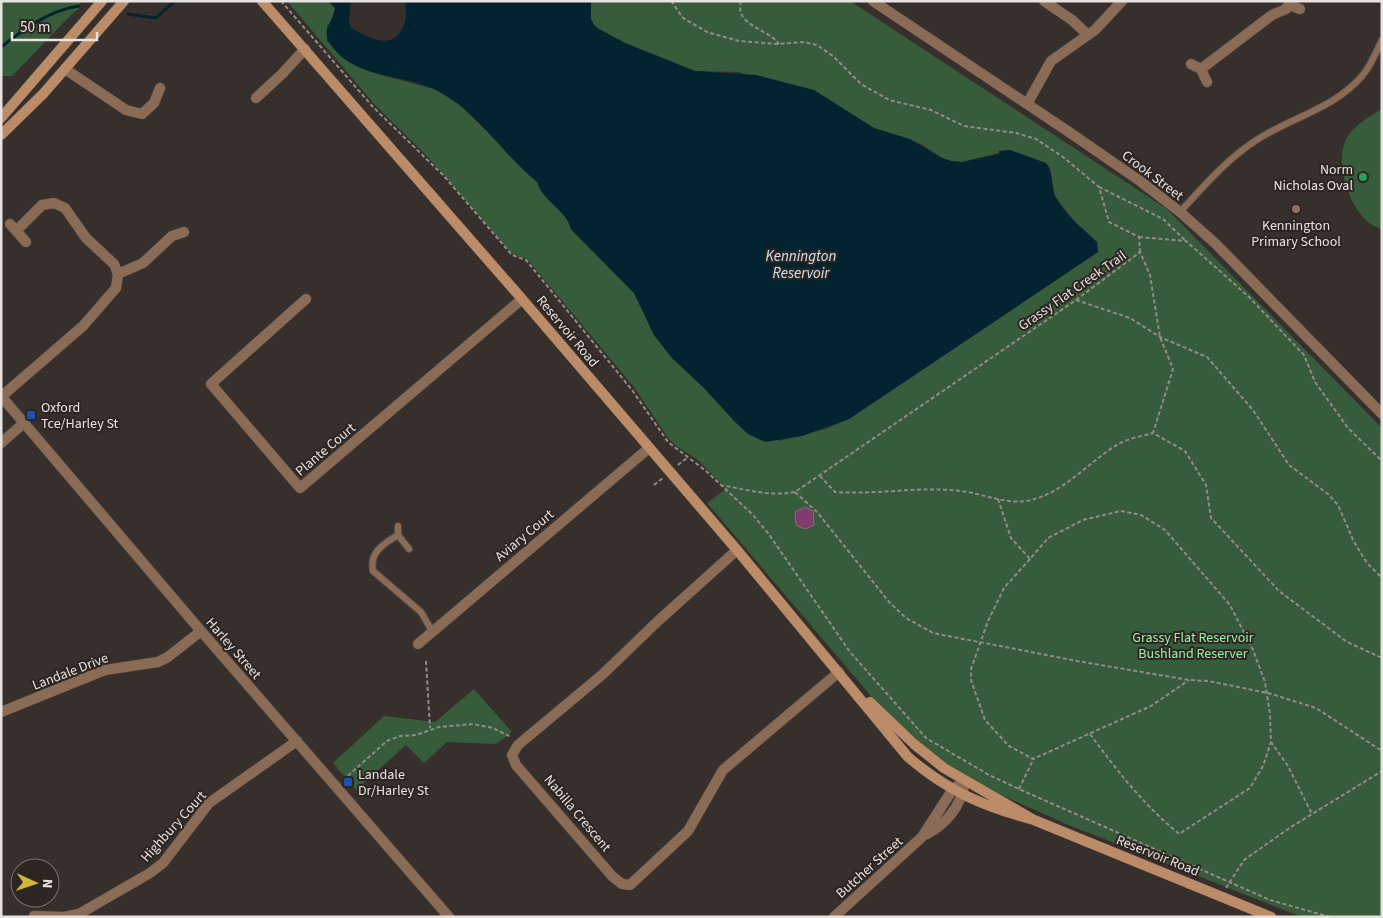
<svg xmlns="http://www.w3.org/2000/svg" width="1383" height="918" viewBox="0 0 1383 918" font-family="'Source Sans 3',sans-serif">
<rect width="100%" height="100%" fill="#372f2b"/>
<path fill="#375c3b" d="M1,1H81L79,9L72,14L12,76H1Z
M287,1H328L335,8L332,20L327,26V41L342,57L377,74L434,89L459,104L538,182C543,202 567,210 571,230L634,293L654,335L672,358L703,387L779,441L825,429L849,419L1098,252L1055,196L1050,168L1046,163L1010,150L962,162L951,161L942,158L921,144L874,128L739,72L695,71L625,43L599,29L594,25L591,19V1H850L1167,209L1382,428V917H1302L1066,824L999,794L938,759L904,731L871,696L707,503L726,489L698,460L675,445L668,438L634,387L527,259L511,253L429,158L375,105Z
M1382,109V230C1378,227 1371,225 1368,222C1348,204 1333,160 1348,136C1355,125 1371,115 1382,109Z
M474,689L512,732L496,744L447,742L424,763L406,745L356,790L333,763L384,716L435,722Z"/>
<path fill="#042331" d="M328,1H351L349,19L351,28C371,39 396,53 405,21C407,14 405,8 406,1H591V19L594,25L599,29L625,43L695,71L756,75L814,90L874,128L910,139L942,158L951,161L962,162L999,154V151L1010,150L1046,163C1054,173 1050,185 1055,196C1064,215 1083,228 1097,242L1098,252L849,419L802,436L765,442L748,434L735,422L703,387L672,358L654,335L634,293L571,229C567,210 543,202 537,182C502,154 478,111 436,90C404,74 358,79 334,49C318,30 332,27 335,8Z"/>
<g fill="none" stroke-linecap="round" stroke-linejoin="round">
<path stroke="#042331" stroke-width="3" d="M128,14L156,18L175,1
M1,47C24,29 50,10 79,6"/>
</g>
<path fill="#7f3c6d" stroke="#7c7379" d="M805,507L813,511L814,525L805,529L796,525L795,512Z"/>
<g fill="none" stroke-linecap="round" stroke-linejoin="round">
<defs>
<path id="lane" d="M1180,212C1203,187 1226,160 1255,141C1289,118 1334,109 1362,76C1371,66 1376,52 1382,40
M398,526V535L409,549
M398,535C383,544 369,553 373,571L421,612L432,631"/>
<path id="street" d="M873,1L1069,132L1140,181L1180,212L1216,244L1382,414
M1044,1L1072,20L1088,35
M1289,5L1300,9
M1191,64L1201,69L1207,82
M65,69L126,110L142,114L154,103L160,88
M1201,69L1272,15L1286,9L1291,1
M256,98L282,74L305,49
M1027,104L1051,61L1095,30L1122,1
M10,224L26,242
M118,274L143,263L172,236L184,232
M306,299L211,384L300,488L522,299
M1,396L201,631L449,917
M2,396L83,326L116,288L118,274L114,264L86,238L65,208L54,203L42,205L17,230
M1,443L24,423
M737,550L658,621L603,674L518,745L512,755L516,765L612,876L622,884L630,885L688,831L723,770L839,672
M418,644L649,448
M1,712L105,670L158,662L168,657L201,631
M927,834C946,824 960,807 964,786
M34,916L64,917L79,914L150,873L163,863L209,803L297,741
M834,917L922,837L953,789L964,781"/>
<path id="secondary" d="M262,1L522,299L737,550L908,757C949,792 983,806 1034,820
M1,118L102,1
M1,135L43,94L124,1
M870,702L914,744L944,768L1034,820L1271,917"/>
</defs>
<use href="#lane" stroke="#534c48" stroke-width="8"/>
<use href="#street" stroke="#534c48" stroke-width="11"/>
<use href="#secondary" stroke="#534c48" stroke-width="11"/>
<path stroke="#928b88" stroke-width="2" stroke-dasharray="4 2.5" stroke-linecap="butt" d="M281,1L373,107L443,175L512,255L526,260L632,390L668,442L706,471L753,515L768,533L850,652L926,738L989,775L1019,789L1270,900L1330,917
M671,1L683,18L707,32L739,41L779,44L804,42L817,45L833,56L861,84L889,100L931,110L964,126L1016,133L1036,139L1063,157L1099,187L1109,222L1139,237L1140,252
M741,1C734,26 769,29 779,44
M1099,187L1163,219L1186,241
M1139,237L1186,241L1249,297L1304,355L1315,382L1348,428L1382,461
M1076,300L1130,318L1160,337L1207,357L1253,410L1289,465L1328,494L1338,505L1354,542L1367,563L1382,578
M678,465L688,457
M820,476L835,492C877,495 918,486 960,491C982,493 1008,506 1031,500C1067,491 1090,460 1120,443C1130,438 1143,436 1153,433
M654,485L663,478
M720,485C745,489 769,497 795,492L1076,300L1140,252L1150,275L1160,337L1173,369L1153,433L1185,451L1206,485L1211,518L1279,591L1347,642L1382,658
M795,492L817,512L890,603L906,618L933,633L1077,661L1189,680L1208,681L1268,693L1316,708L1382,751
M998,499L1011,538L1030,559L1048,538L1083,520L1121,511L1141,515L1165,530L1230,605L1253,650L1265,682L1270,714L1271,742L1288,766L1312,814
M1030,559L1004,588L988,621L971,669V680L985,720L1009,746L1033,759L1151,706L1189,680
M426,661L430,728
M1090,734C1119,773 1142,803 1179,834L1250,788L1263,766L1271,742
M343,780L387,741L400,736L416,735L439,727L473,724L493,728L511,737
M1019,789L1033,760
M1226,888L1244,860L1291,827L1382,771"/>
<use href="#lane" stroke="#8a6b55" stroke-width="6"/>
<use href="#street" stroke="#8a6b55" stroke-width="10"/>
<use href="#secondary" stroke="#bc8b68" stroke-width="10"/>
</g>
<circle fill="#2e9e5b" stroke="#2d2521" stroke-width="2" cx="1363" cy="177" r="5"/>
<circle fill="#8d6e63" stroke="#2d2521" stroke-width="2" cx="1296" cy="209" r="5"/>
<g fill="#1a4fb4" stroke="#2d2521" stroke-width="2">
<rect x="26" y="410" width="10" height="10" rx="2.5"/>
<rect x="343" y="777" width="10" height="10" rx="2.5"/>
</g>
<g text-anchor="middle" stroke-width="4" stroke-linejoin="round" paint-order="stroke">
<g font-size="14" fill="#e8e3e0" stroke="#2d2521" text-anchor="start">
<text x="1353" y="174" text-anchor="end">Norm<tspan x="1353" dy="16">Nicholas Oval</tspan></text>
<text x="1296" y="230" text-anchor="middle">Kennington<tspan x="1296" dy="16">Primary School</tspan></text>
<text x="41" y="412">Oxford<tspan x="41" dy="16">Tce/Harley St</tspan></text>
<text x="358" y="779">Landale<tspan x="358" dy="16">Dr/Harley St</tspan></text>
</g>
<g font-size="14" fill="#e8e3e0" stroke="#2d2521">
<text transform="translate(1153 175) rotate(37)" y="5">Crook Street</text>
<text transform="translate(1072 290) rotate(-35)" y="5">Grassy Flat Creek Trail</text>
<text transform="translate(568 331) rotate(50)" y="5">Reservoir Road</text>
<text transform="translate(325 449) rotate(-40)" y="5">Plante Court</text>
<text transform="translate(524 535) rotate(-40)" y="5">Aviary Court</text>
<text transform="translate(234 648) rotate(49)" y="5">Harley Street</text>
<text transform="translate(70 671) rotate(-21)" y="5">Landale Drive</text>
<text transform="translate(578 813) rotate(50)" y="5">Nabilla Crescent</text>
<text transform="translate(173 826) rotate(-48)" y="5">Highbury Court</text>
<text transform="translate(1158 855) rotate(22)" y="5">Reservoir Road</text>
<text transform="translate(869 867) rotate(-42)" y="5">Butcher Street</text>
</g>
<g font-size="14" fill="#95f3a2" stroke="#2d2521">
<text x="1193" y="642">Grassy Flat Reservoir<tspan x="1193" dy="16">Bushland Reserver</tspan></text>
</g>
<g font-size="15" font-style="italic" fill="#cfe5f1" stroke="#2d2521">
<text x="801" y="261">Kennington<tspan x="801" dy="17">Reservoir</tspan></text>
</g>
</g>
<rect width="1383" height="918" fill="none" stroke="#e8e3e0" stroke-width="5"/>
<g transform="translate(35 883) rotate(93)"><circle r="24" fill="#2d2521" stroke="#78716d"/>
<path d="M0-4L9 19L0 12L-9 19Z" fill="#d1b736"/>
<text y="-8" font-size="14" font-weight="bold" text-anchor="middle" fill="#e8e3e0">N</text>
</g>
<path d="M12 32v8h85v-8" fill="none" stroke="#e8e3e0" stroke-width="2.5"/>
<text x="20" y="32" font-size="15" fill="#e8e3e0" stroke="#2d2521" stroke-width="4" paint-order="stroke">50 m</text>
</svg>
